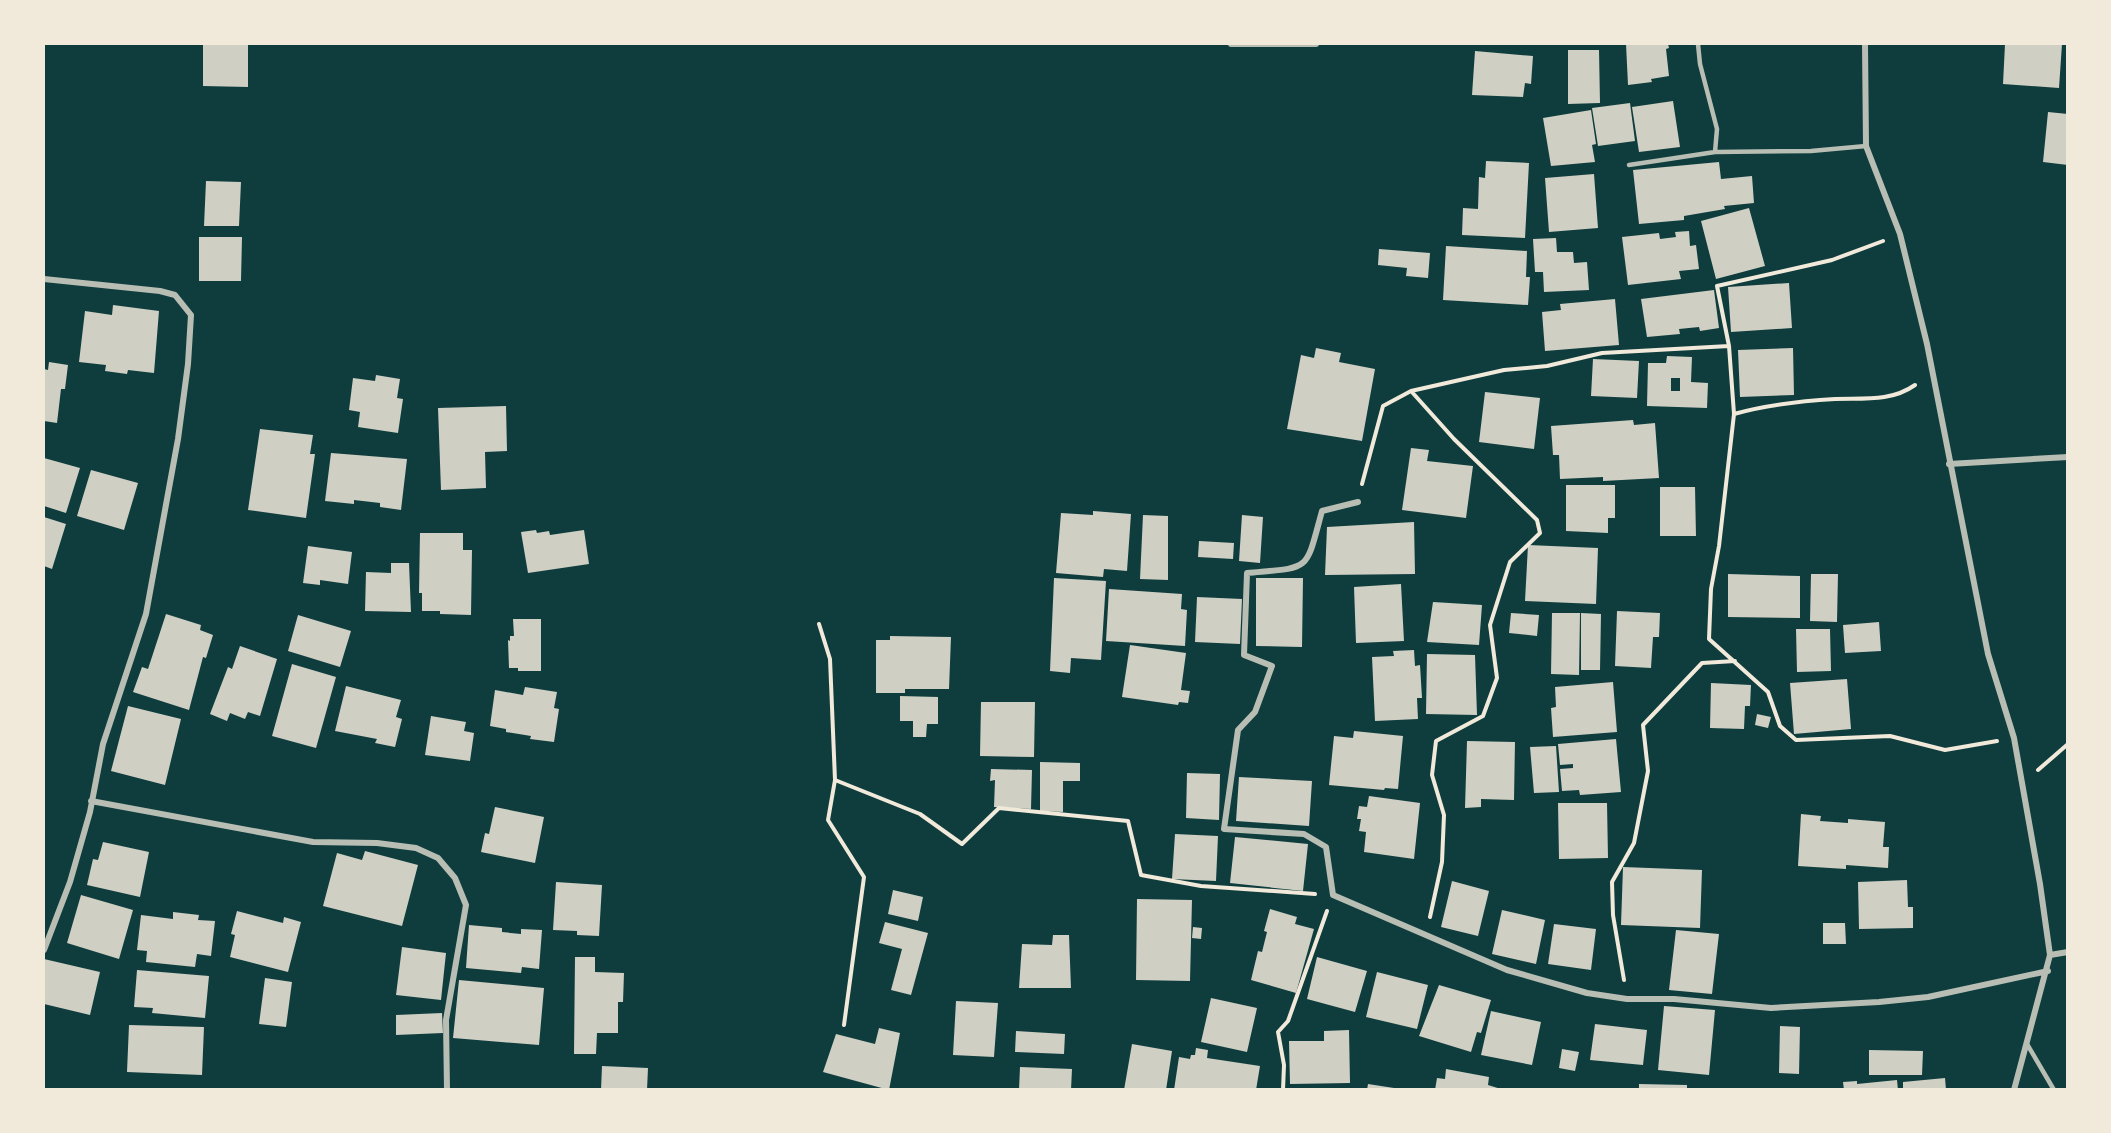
<svg xmlns="http://www.w3.org/2000/svg" width="2111" height="1133" viewBox="0 0 2111 1133" font-family="'Titillium Web',sans-serif">
<rect width="100%" height="100%" fill="#0f3d3e"/>
<path fill="#cfcfc3" fill-rule="evenodd" d="M203,44H248V87L203,86Z
M1626,44H1668L1669,48L1666,49L1669,76L1651,79L1652,82L1628,85Z
M2005,44H2062L2059,88L2003,84Z
M1568,50H1599L1600,103L1568,104Z
M1475,51L1533,56L1531,84L1525,83L1523,97L1472,95Z
M1673,101L1680,147L1639,152L1632,107Z
M1630,103L1635,141L1598,146L1592,108Z
M1591,110L1596,144L1592,145L1595,162L1551,166L1543,118Z
M2048,112L2068,114V165L2043,162Z
M1486,161L1529,163L1525,238L1462,235L1463,208L1478,209L1479,177L1485,178Z
M1719,162L1721,179L1752,176L1754,203L1724,206L1725,209L1684,216V220L1639,224L1633,170Z
M1594,174L1598,228L1549,232L1545,178Z
M206,181L241,182L239,226H204Z
M1749,208L1765,266L1716,279L1701,221Z
M1689,231L1690,246L1696,245L1699,269L1679,271L1681,279L1628,285L1622,237L1659,233L1660,239L1676,237L1675,232Z
M199,237H242L241,281H199Z
M1556,238L1557,252H1573L1574,263L1587,262L1589,290L1544,292L1543,272H1535L1533,239Z
M1446,246L1527,251L1526,277H1530L1528,305L1443,300Z
M1379,249L1430,253L1428,278L1406,276L1407,268L1378,265Z
M1789,283L1792,328L1731,332L1728,287Z
M1714,290L1719,328L1700,331L1699,327L1679,329L1680,334L1647,337L1641,299Z
M1615,299L1619,345L1545,351L1542,312L1561,310L1560,304Z
M113,305L159,311L154,373L128,370L127,374L105,371L106,365L79,362L85,311L112,315Z
M1316,348L1341,353L1339,362L1375,369L1362,441L1287,429L1301,355L1314,358Z
M1793,348L1794,395L1740,397L1738,350Z
M1667,356L1692,357L1691,382L1708,383L1707,408L1647,406L1648,363H1666ZM1671,378H1680V391H1671Z
M1593,359L1639,361L1637,398L1591,396Z
M49,362L68,365L65,389H61L57,423L44,421V369L48,370Z
M376,375L400,379L397,398L403,399L398,433L358,427L360,412L349,410L353,378L375,381Z
M1485,392L1540,398L1534,449L1479,442Z
M506,406L507,451L485,452L486,488L441,490L438,408Z
M1633,420L1634,425L1655,423L1659,478L1603,481V477L1560,479L1559,455H1553L1551,426Z
M260,429L313,435L310,454H315L306,518L248,510Z
M1411,448L1429,450L1427,461L1473,466L1466,518L1402,510Z
M331,453L407,459L401,510L380,507V503L354,500V504L325,501Z
M44,458L80,468L66,513L44,506Z
M91,470L138,483L124,530L77,516Z
M1566,485H1615V518H1608V533L1566,531Z
M1660,487H1695L1696,536H1660Z
M1093,511L1131,514L1127,571L1104,569L1103,577L1056,573L1061,513L1093,515Z
M1143,515L1168,516V580L1140,579Z
M1242,515L1263,517L1260,563L1239,561Z
M44,517L66,524L52,569L44,566Z
M1414,522L1415,574L1325,575L1327,527Z
M536,530L537,533L549,531L550,535L584,530L589,564L528,573L521,532Z
M420,533H463V550H472L471,615L440,614V611H422V593H419Z
M1199,541L1234,543L1233,559L1198,557Z
M1528,545L1598,548L1596,604L1525,601Z
M308,546L352,552L348,584L320,580V585L303,583Z
M391,563H409L411,612L365,611L366,572L391,573Z
M1728,574L1800,576V618L1728,617Z
M1811,574H1838L1837,622L1810,621Z
M1054,578L1106,581L1101,660L1071,658L1070,673L1050,671Z
M1256,578H1303L1302,647L1256,646Z
M1401,584L1404,641L1356,643L1354,587Z
M1109,589L1182,594L1181,609L1187,610L1185,646L1106,641Z
M1197,597L1242,599L1240,644L1195,642Z
M1433,602L1482,605L1479,645L1427,642Z
M1617,611L1660,613L1659,637H1653L1651,668L1615,666Z
M1511,613L1539,615L1537,636L1509,633Z
M1552,613H1580L1579,675L1551,674Z
M1581,613L1601,614L1600,670H1581Z
M166,614L201,625L200,630L213,635L206,658L203,657L189,710L133,692L142,667L148,669Z
M298,615L351,631L340,667L288,651Z
M513,619H541V671H518V668H509L508,640L510,641V636H514Z
M1879,622L1881,651L1845,653L1843,625Z
M1796,629H1830L1831,671L1797,672Z
M890,636L951,637L949,689H905V693H876V640H890Z
M1130,645L1186,653L1181,690L1190,691L1188,703L1179,702L1178,705L1122,697Z
M240,646L277,659L260,716L248,712L245,719L230,713L227,721L210,714L228,667L232,669Z
M1414,650L1415,666L1420,665L1422,698H1417L1418,719L1375,721L1372,657L1394,656L1393,651Z
M1427,654L1475,655L1477,715L1426,714Z
M292,664L336,677L316,748L272,736Z
M1847,679L1851,729L1794,734L1790,683Z
M1613,682L1617,732L1553,737L1551,708L1556,707L1555,687Z
M1711,683L1751,685L1750,706H1745L1744,729L1710,728Z
M346,686L401,700L396,717L402,719L395,747L375,743L377,739L335,731Z
M525,687L557,692L554,708L559,709L554,742L530,739L531,736L506,732V729L490,726L495,690L523,695Z
M900,696L938,697V724H927L926,737H913V721H900Z
M981,702H1035L1034,757L980,756Z
M128,706L181,719L165,785L111,771Z
M1757,714L1771,717L1768,728L1755,725Z
M431,716L466,722L464,731L474,733L470,761L425,755Z
M1354,731L1403,736L1398,789L1385,788L1384,790L1329,785L1334,736L1353,738Z
M1616,739L1621,792L1580,795L1579,790L1562,791L1560,769L1573,768V764L1560,765L1558,744Z
M1467,741L1515,742L1514,800L1481,799V807L1465,808Z
M1556,746L1559,792L1534,793L1530,747Z
M1040,762L1080,763V781H1063V812L1040,811Z
M991,769L1032,770L1031,809L994,807L995,780L990,781Z
M1187,773L1220,774L1219,820L1186,818Z
M1239,777L1312,781L1309,826L1236,821Z
M1369,796L1420,803L1414,859L1364,852L1366,832L1359,831L1361,819H1357L1359,806L1367,807Z
M1558,803H1607L1608,858L1559,859Z
M495,807L544,817L535,863L481,852L485,833L489,834Z
M1801,814L1821,816L1820,821L1848,823V819L1885,822L1883,847H1889L1888,868L1846,865V869L1798,866Z
M1175,834L1218,836L1216,881L1172,879Z
M1235,837L1308,844L1303,891L1230,883Z
M103,842L149,852L140,897L87,885L93,859L98,860Z
M365,851L418,865L402,926L323,906L337,853L362,860Z
M1623,867L1702,870L1700,928L1621,925Z
M1907,880L1908,907H1913V928L1859,929L1858,882Z
M1452,881L1489,891L1478,936L1441,927Z
M556,882L602,885L599,936L577,935V931L553,930Z
M893,890L923,897L918,921L888,914Z
M81,895L133,910L119,959L67,943Z
M1137,899L1192,900L1190,981L1136,980Z
M1270,909L1297,917L1295,924L1314,929L1296,993L1251,980L1258,951L1262,952L1267,932L1264,931Z
M1502,910L1545,920L1536,964L1492,954Z
M237,911L283,923L284,917L301,922L288,972L230,957L235,935L231,934Z
M173,912L199,915L198,920L215,921L211,956L197,954L195,967L146,962L147,951L137,950L141,915L173,919Z
M885,922L928,933L911,995L891,990L902,949L879,943Z
M1823,923H1845L1846,944H1823Z
M1554,924L1596,929L1591,970L1548,964Z
M469,925L502,928V932L521,934V929L542,930L539,969L522,967L521,973L466,968Z
M1193,927L1202,928L1201,939L1192,938Z
M1676,930L1719,934L1712,994L1669,990Z
M1053,935H1069L1071,988H1019L1022,944L1052,945Z
M402,947L446,953L441,1000L396,995Z
M575,957H595V972L624,973L623,1002H618V1033H597L596,1054H574Z
M1317,957L1367,971L1355,1012L1307,999Z
M44,959L100,972L90,1015L44,1004Z
M137,970L209,976L205,1018L152,1013L153,1008L134,1007Z
M1377,972L1428,985L1417,1029L1366,1017Z
M265,978L292,982L286,1027L259,1024Z
M459,980L544,988L539,1045L453,1038Z
M1439,985L1491,1000L1481,1033L1477,1032L1471,1052L1419,1036Z
M1211,998L1257,1008L1247,1052L1201,1042Z
M956,1001L998,1003L994,1057L953,1055Z
M1664,1006L1715,1010L1709,1075L1658,1070Z
M1491,1011L1541,1022L1532,1065L1481,1055Z
M442,1013L443,1033L396,1035V1015Z
M1595,1024L1647,1030L1643,1065L1590,1060Z
M129,1025L204,1027L202,1075L127,1072Z
M1780,1026L1800,1027L1799,1074L1779,1073Z
M879,1028L900,1033L889,1090L823,1072L836,1034L875,1044Z
M1349,1030L1350,1083L1290,1084L1289,1041H1324V1031Z
M1016,1031L1065,1034L1064,1054L1015,1052Z
M1132,1044L1172,1051L1166,1090H1124Z
M1196,1048L1208,1050L1207,1058L1260,1066L1256,1090H1174L1179,1057L1190,1059L1191,1055H1195Z
M1562,1049L1579,1052L1575,1071L1559,1068Z
M1869,1050L1923,1051L1922,1075H1869Z
M602,1066L648,1068L647,1090H601Z
M1020,1067L1072,1069L1071,1090H1019Z
M1446,1069L1489,1077L1488,1085L1504,1090H1435L1437,1078L1445,1079Z
M1945,1078L1946,1090H1903V1082Z
M1897,1080L1898,1090H1844L1843,1082L1857,1081V1084Z
M1368,1084L1394,1088V1090H1367Z
M1639,1084L1687,1085V1090H1639Z"/>
<g fill="none" stroke-linecap="round" stroke-linejoin="round">
<path stroke="#f1e9da" stroke-width="4" d="M1729,346L1717,286L1832,260L1883,241
M1915,385C1891,402 1863,398 1835,399C1801,401 1766,405 1734,414L1719,546L1711,589L1709,639L1768,692L1780,726L1796,740L1890,736L1945,750L1997,741
M1411,391L1454,439L1537,520L1540,533L1510,562L1490,625L1497,678L1483,716L1436,741L1432,775L1444,815L1442,862L1430,917
M1362,484L1383,406L1411,391L1504,370L1547,366L1602,353L1729,346L1734,414
M819,624L830,659L835,780L920,814L962,844L999,808L1128,821L1141,875L1201,886L1315,894
M2038,770L2068,744
M835,780L828,820L864,877L844,1025
M1624,980L1613,915L1612,882L1634,843L1648,771L1643,725L1702,663L1735,661
M1283,1090L1284,1065L1278,1032L1288,1021L1327,911"/>
<path stroke="#b8beb3" stroke-width="4.5" d="M1698,44L1700,64L1717,129L1715,152
M1629,165L1715,152L1811,151L1866,146
M2027,1044L2054,1090"/>
<path stroke="#b8beb3" stroke-width="6" d="M1231,44H1316
M1865,44L1866,146L1900,234L1927,344L1988,654L2014,738L2040,884L2050,955L2014,1090
M44,279L160,291L175,295L191,315L188,364L178,439L146,614L103,744L90,812L70,882L44,950
M1949,464L2068,457
M1358,502L1322,511C1305,573 1312,567 1247,573L1244,655L1272,666L1255,712L1238,730L1224,829L1304,834L1326,847L1333,895L1507,970L1587,993L1627,999H1674L1771,1008L1879,1002L1928,997L2048,971
M91,801L313,842L377,843L416,848L438,858L455,878L466,905L446,1020L447,1090
M2050,955L2068,952"/>
</g>
<rect width="2111" height="1133" fill="none" stroke="#f1e9da" stroke-width="90"/>
</svg>
